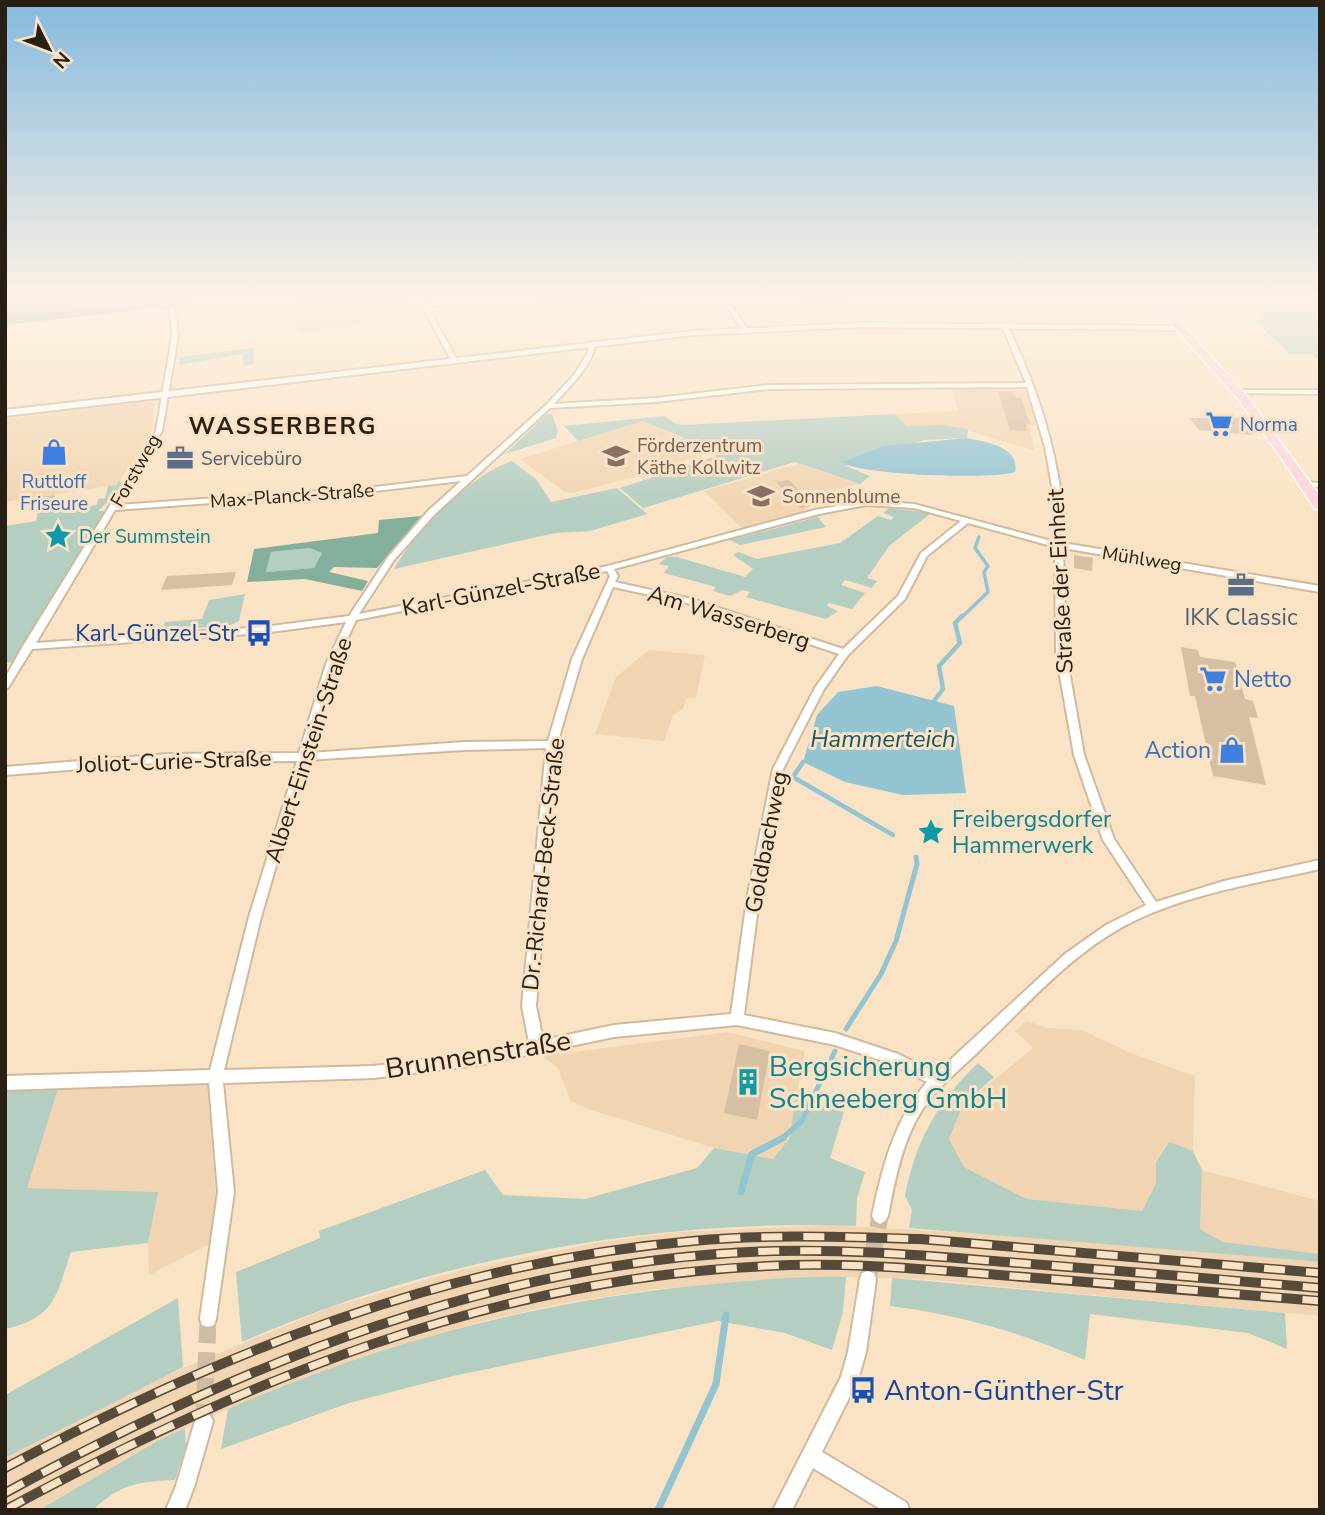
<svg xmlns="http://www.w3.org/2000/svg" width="1325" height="1515" viewBox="0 0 1325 1515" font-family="'Nunito Sans',sans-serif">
<rect width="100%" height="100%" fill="#fae3c5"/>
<path fill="#f1d5b2" d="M291,298H413L427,316L299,333Z
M532,298H639L645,309L528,322L520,303L533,302Z
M794,298H922L801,307Z
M952,387H1010L1026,392L1037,425H1029L1035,451L950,425L905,426L895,414L958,411Z
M147,401L155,403L151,434L117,485L5,502V419Z
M643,421L686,439L682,441L709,452L657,471L573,493L565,492L520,459Z
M798,464L860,484L806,497L813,505L801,512L742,528L704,491Z
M649,650L705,655L696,698L686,699L683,709L673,715L664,741L595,734L616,677Z
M1026,1021L1049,1028L1082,1030L1133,1054L1195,1076L1193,1151L1168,1142L1156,1162V1183L1142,1211L1027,1199L964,1167L949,1140L963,1105L1033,1048L1015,1031Z
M728,1032L805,1051L789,1139L773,1159L714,1148L591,1110L571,1101L557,1067L542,1056Z
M207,1085L219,1239L149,1275L148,1243L157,1192L26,1189L58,1089Z
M1202,1170L1320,1201V1254L1223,1242L1200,1229Z
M831,1225L989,1234L1320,1262V1316L920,1279L834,1277L655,1289L565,1303L483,1321L335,1367L265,1393L161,1439L39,1510H5V1458L152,1381L328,1308L457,1271L600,1242L678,1232Z"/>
<path fill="#b4cec1" d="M72,298H204L206,299L158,311L154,305L118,308L72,306Z
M1258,311L1320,312V361L1311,354H1290L1253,319H1263Z
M254,348V364L243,366L242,354L179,365L180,357Z
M547,414H552L558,431L556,438L505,454Z
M895,414L906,426L944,425L968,429L967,438L924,440L846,466L870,476L860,484L795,462L643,508L620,488L717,456L681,441L685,438L643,421L578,441L564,426L664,416L676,424L684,425Z
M512,461L537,480L551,502L617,488L647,514L590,531L555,533L394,569C415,531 471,474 512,461Z
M118,481L124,483L123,487L98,511H106L14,662L5,663V526L36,521L41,497L55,495L53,508L65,506V510L97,505L98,499L105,498L108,486L117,485Z
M889,508L931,513L889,546L867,578L877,581L872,588L845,580L841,585L865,593L852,609L829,603L827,606L838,611L826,619L746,597L750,592L742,590L730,596L713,591L716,587L664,573L669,566L659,564L667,557H677L745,577L753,569L733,555L738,552L757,559L840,543L878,516L891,520L894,517L883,513Z
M818,517L826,527L740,545L730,540Z
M311,548L322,553L314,568L266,572L271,552Z
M245,594L239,621L231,625L162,631L165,622L202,619L209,600Z
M978,1063L994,1077L963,1105L949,1139L964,1167L1027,1199L1142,1211L1156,1183V1162L1169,1142L1193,1151L1202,1170L1200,1229L1223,1242L1320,1254V1262L909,1228L912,1210L905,1196C915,1142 938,1101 978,1063Z
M58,1089L27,1188L158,1192L148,1243L71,1252C56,1295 56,1318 5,1329V1091Z
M796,1099L844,1112L830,1158L865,1172L857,1198L856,1226C654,1218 427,1260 242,1342L236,1272L320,1238L319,1231L485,1170L503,1195L585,1199L697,1168L714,1148L773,1159L789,1139Z
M846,1277L843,1312L832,1350L785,1333L718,1321L453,1376L349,1403L221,1449L228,1409C383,1341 546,1299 714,1284C757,1280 802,1276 846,1277Z
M892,1278L1285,1313L1287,1349L1248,1333L1090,1314L1085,1360C1015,1331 965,1316 890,1306Z
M178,1298L183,1367L5,1458V1395Z
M185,1428L186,1447L175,1480C137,1482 122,1483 93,1510H39L161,1439Z"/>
<path fill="#84af9b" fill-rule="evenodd" d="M26,298H72V306L118,308L154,305L157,308L5,325V304Z
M421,516L377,568L334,567L329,572L368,581L362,591L305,579L247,582L254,549L378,533L379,520ZM310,548L322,553L314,568L266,572L271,552Z"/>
<path fill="#92c4d2" d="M967,438C985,442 1020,446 1015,472C992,480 857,475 842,462L884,446Z
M877,686L954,706L966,793L903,795L845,782L803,762L817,715L838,692Z"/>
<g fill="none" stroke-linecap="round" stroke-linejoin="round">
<path stroke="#92c4d2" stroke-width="3.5" d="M961,618L988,592L984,572L988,566L975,548L979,537"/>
<path stroke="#92c4d2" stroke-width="4.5" d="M934,701L943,689L939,666L960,643L955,623L962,616
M803,762L793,777L893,835"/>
<path stroke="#92c4d2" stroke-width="5" d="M846,1029L881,974L896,941L917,864L916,857
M780,1140L802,1121L835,1051"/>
<path stroke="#92c4d2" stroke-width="7" d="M741,1192L752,1154L783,1138
M658,1510L716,1384L726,1315"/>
</g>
<path fill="#d6bfa3" d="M998,391L1012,392L1016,398H1021L1030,424L1026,423L1027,431L1010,430Z
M1189,418H1239L1253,435L1199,430Z
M789,480L806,497L813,505L800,508L776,482Z
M1074,555L1093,558L1092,571L1074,568Z
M236,572L232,585L161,590L167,576Z
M1181,647L1198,650L1200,657L1235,662L1245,699L1253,701L1258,718L1249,717L1266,785L1213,776L1195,696H1190Z
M739,1044L770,1051L757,1120L724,1113Z"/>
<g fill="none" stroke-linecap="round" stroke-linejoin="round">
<path stroke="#d0bca2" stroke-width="17" stroke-dasharray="17 9" stroke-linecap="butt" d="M868,1279L880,1216
M204,1421L208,1319"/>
<defs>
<path id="minor" d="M418,298H423L426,305L461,298H475L428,307L457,360L456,361L451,360Z
M721,298H726L748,330L747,331H743Z
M170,308L175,309L178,336L162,431L118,505L375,487L467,476L546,405L574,375L588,352L589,344L592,342L595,344C592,367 569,387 554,404L656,398L769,385L1026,383L1002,326L1007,325C1033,378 1053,436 1061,495C1064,510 1063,527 1063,543L1320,586V592L1063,548L1066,653L1084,755L1114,839L1156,902L1224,881L1320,860V869C1258,883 1193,893 1136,920C1075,949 1029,1003 981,1049C961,1069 938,1086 922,1110C902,1142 895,1180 888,1216L885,1221L880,1224L875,1221L872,1216C882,1168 894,1120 927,1082L889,1063L835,1045L737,1025L614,1037L479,1065L373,1078L223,1083L234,1192L216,1319L214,1325L208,1327L202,1325L200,1319L218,1192L209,1083L5,1090V1076L210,1070L249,917L297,761L169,762L5,775V767L169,754L299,753L326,664L346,622L263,633L32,649L8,688L5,689V678L23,646L156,431L172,336ZM1027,387L1045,447L1054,497L1055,542L914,504L866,501L815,510L608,566L359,614L394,560L434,515L550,408L656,402L769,389ZM461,481L428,511L388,557L349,616L263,627L36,643L115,510L375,491ZM866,505L914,508L961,521L921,553L898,596L843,649L692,599L615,582L618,576L614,569L819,514ZM968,523L1055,547L1056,653L1074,755L1103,840L1146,905L1106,925L1065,954L936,1073L898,1054L835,1033L744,1015L759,899L783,769L824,689L848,655L905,599L927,556ZM607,571L610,576L572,659L548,741L464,742L310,753L336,664L356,620ZM613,587L687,603L839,654L815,688L773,769L747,899L731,1014L614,1025L543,1040L536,1006L557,744L582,659ZM546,748L522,1006L529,1042L479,1053L373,1066L224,1070L261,917L307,760L464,750Z
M1238,390H1320V394L1236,393L1235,392Z
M1303,482L1320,483V487L1303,486Z
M868,1271L874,1273L876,1279L866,1352L858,1380L822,1452L907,1503L909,1510H882L813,1468L792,1510H773L841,1377L848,1352L860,1279L862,1273Z
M204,1412L210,1415L213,1421L194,1487L185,1510H166L176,1486L195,1421L198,1415Z"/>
<path id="tertiary" d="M862,323L1181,326L1185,328L1181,330L862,327L693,335L5,416V410L693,331Z"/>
<path id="primary" d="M1148,298H1158L1246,395L1320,496V510L1315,509L1278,453L1238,399Z"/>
</defs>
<use href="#minor" stroke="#d0ba9e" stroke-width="4"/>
<use href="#tertiary" stroke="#d0ba9e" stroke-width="4"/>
<use href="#primary" stroke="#fff" stroke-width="3"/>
<use href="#minor" fill="#fff" fill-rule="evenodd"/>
<use href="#tertiary" fill="#fff" fill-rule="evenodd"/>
<use href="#primary" fill="#fad6dc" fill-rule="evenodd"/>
<defs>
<path id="rail" d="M5,1468C220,1353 448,1262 693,1241C768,1234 844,1237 920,1239L1320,1273
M5,1493C243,1363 500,1259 774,1251C852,1249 929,1256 1006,1262C1111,1270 1215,1279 1320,1288
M5,1510C243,1381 493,1278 767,1266C844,1262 922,1269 999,1275C1106,1283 1213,1292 1320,1301"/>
</defs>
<use href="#rail" stroke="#564a3b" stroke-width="10"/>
<use href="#rail" stroke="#fae3c5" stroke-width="7" stroke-dasharray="21" stroke-linecap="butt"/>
</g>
<linearGradient id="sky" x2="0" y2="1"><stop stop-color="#85badf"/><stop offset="0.58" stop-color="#fdf2e5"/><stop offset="1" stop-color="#fdf2e5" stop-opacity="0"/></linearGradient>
<rect width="1325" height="511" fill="url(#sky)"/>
<defs>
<symbol id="supermarket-bare" viewBox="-9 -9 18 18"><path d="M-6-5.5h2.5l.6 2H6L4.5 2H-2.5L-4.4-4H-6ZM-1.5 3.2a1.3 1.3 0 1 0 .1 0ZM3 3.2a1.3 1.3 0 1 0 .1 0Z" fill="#3f7fe0" stroke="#fae3c5" stroke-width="2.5" paint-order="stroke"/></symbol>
<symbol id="shop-bare" viewBox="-9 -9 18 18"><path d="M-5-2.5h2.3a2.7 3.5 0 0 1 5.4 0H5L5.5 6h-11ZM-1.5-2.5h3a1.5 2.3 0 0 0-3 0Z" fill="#3f7fe0" stroke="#fae3c5" stroke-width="2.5" paint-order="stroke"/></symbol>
<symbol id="school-bare" viewBox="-9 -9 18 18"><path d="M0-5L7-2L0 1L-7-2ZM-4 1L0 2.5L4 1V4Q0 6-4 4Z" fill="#8d6e63" stroke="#fae3c5" stroke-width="2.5" paint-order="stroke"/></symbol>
<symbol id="office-bare" viewBox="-9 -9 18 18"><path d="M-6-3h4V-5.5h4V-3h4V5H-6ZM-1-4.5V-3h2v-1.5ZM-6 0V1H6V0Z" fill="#5c6f8a" stroke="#fae3c5" stroke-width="2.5" paint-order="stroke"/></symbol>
<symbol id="sight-bare" viewBox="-9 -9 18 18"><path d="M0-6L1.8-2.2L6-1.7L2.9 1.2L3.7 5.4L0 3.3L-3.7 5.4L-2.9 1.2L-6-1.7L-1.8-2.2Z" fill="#0f9aa8" stroke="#fae3c5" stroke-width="2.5" paint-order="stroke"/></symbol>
<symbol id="bus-bare" viewBox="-9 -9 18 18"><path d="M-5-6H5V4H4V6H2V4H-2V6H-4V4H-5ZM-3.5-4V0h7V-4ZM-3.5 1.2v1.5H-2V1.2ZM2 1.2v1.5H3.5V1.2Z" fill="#1a4fb4" stroke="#fae3c5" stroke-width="2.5" paint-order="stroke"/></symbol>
<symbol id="building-bare" viewBox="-9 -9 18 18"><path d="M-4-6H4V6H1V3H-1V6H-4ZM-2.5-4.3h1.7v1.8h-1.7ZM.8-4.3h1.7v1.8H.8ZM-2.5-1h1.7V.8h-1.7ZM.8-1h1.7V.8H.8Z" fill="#0f9aa8" stroke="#fae3c5" stroke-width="2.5" paint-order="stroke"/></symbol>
</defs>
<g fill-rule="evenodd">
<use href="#supermarket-bare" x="1200" y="405" width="38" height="38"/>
<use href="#shop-bare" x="35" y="433" width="38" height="38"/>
<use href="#school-bare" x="597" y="437" width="38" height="38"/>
<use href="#office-bare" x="161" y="439" width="38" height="38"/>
<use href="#school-bare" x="742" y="477" width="38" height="38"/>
<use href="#sight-bare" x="39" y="517" width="38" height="38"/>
<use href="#office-bare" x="1222" y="566" width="38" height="38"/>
<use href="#bus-bare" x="240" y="614" width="38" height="38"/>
<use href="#supermarket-bare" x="1194" y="660" width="38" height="38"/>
<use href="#shop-bare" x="1213" y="731" width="38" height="38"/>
<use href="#sight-bare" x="912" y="813" width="38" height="38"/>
<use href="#building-bare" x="729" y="1063" width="38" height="38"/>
<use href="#bus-bare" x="844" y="1371" width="38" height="38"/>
</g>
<g text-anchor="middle" stroke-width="6" stroke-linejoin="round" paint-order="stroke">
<g font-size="19" fill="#366cbe" stroke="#fae3c5" text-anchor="start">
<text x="1240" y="431">Norma</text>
<text x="54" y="488" text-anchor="middle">Ruttloff<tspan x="54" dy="22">Friseure</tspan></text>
</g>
<g font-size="19" fill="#785e54" stroke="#fae3c5" text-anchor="start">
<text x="637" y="452">Förderzentrum<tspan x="637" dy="22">Käthe Kollwitz</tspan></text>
<text x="782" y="503">Sonnenblume</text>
</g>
<g font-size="19" fill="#4e5e75" stroke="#fae3c5" text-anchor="start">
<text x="201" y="465">Servicebüro</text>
</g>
<g font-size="19" fill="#292015" stroke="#fae3c5">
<text transform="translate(135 470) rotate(-60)" y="7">Forstweg</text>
<text transform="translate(292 495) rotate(-4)" y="7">Max-Planck-Straße</text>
<text transform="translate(1142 558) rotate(9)" y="7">Mühlweg</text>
</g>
<g font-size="19" fill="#0d838f" stroke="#fae3c5" text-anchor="start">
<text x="79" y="543">Der Summstein</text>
</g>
<g font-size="23" fill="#292015" stroke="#fae3c5">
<text transform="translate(1060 581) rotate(-93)" y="8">Straße der Einheit</text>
<text transform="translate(501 589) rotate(-11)" y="8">Karl-Günzel-Straße</text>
<text transform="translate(729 617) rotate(17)" y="8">Am Wasserberg</text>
<text transform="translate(308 750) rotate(-72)" y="8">Albert-Einstein-Straße</text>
<text transform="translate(174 761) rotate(-2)" y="8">Joliot-Curie-Straße</text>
<text transform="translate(766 842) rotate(-79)" y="8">Goldbachweg</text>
<text transform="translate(543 864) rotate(-84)" y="8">Dr.-Richard-Beck-Straße</text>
</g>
<g font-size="23" fill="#4e5e75" stroke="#fae3c5">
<text x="1241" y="625">IKK Classic</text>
</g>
<g font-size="23" fill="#164399" stroke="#fae3c5" text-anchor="end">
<text x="238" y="641">Karl-Günzel-Str</text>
</g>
<g font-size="23" fill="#366cbe" stroke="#fae3c5" text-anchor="start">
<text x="1234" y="687">Netto</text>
<text x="1211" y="758" text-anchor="end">Action</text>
</g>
<g font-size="23" fill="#0d838f" stroke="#fae3c5" text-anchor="start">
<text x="952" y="827">Freibergsdorfer<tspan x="952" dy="26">Hammerwerk</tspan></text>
</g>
<g font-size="24" font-weight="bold" letter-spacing="2" fill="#292015" stroke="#fae3c5">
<text x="283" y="434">WASSERBERG</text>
</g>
<g font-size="24" font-style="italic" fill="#155968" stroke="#fae3c5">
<text x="883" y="747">Hammerteich</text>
</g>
<g font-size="28" fill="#292015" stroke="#fae3c5">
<text transform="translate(478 1054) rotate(-9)" y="10">Brunnenstraße</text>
</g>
<g font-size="28" fill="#0d838f" stroke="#fae3c5" text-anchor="start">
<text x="769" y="1076">Bergsicherung<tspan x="769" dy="32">Schneeberg GmbH</tspan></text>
</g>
<g font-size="28" fill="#164399" stroke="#fae3c5" text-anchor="start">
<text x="884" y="1400">Anton-Günther-Str</text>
</g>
</g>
<rect width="1325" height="1515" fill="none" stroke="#292015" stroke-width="14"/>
<g transform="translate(49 49) rotate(132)" stroke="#fae3c5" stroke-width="5" paint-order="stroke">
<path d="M0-5L12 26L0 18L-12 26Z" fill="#292015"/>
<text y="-10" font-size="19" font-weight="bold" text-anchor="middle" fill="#292015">N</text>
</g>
</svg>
